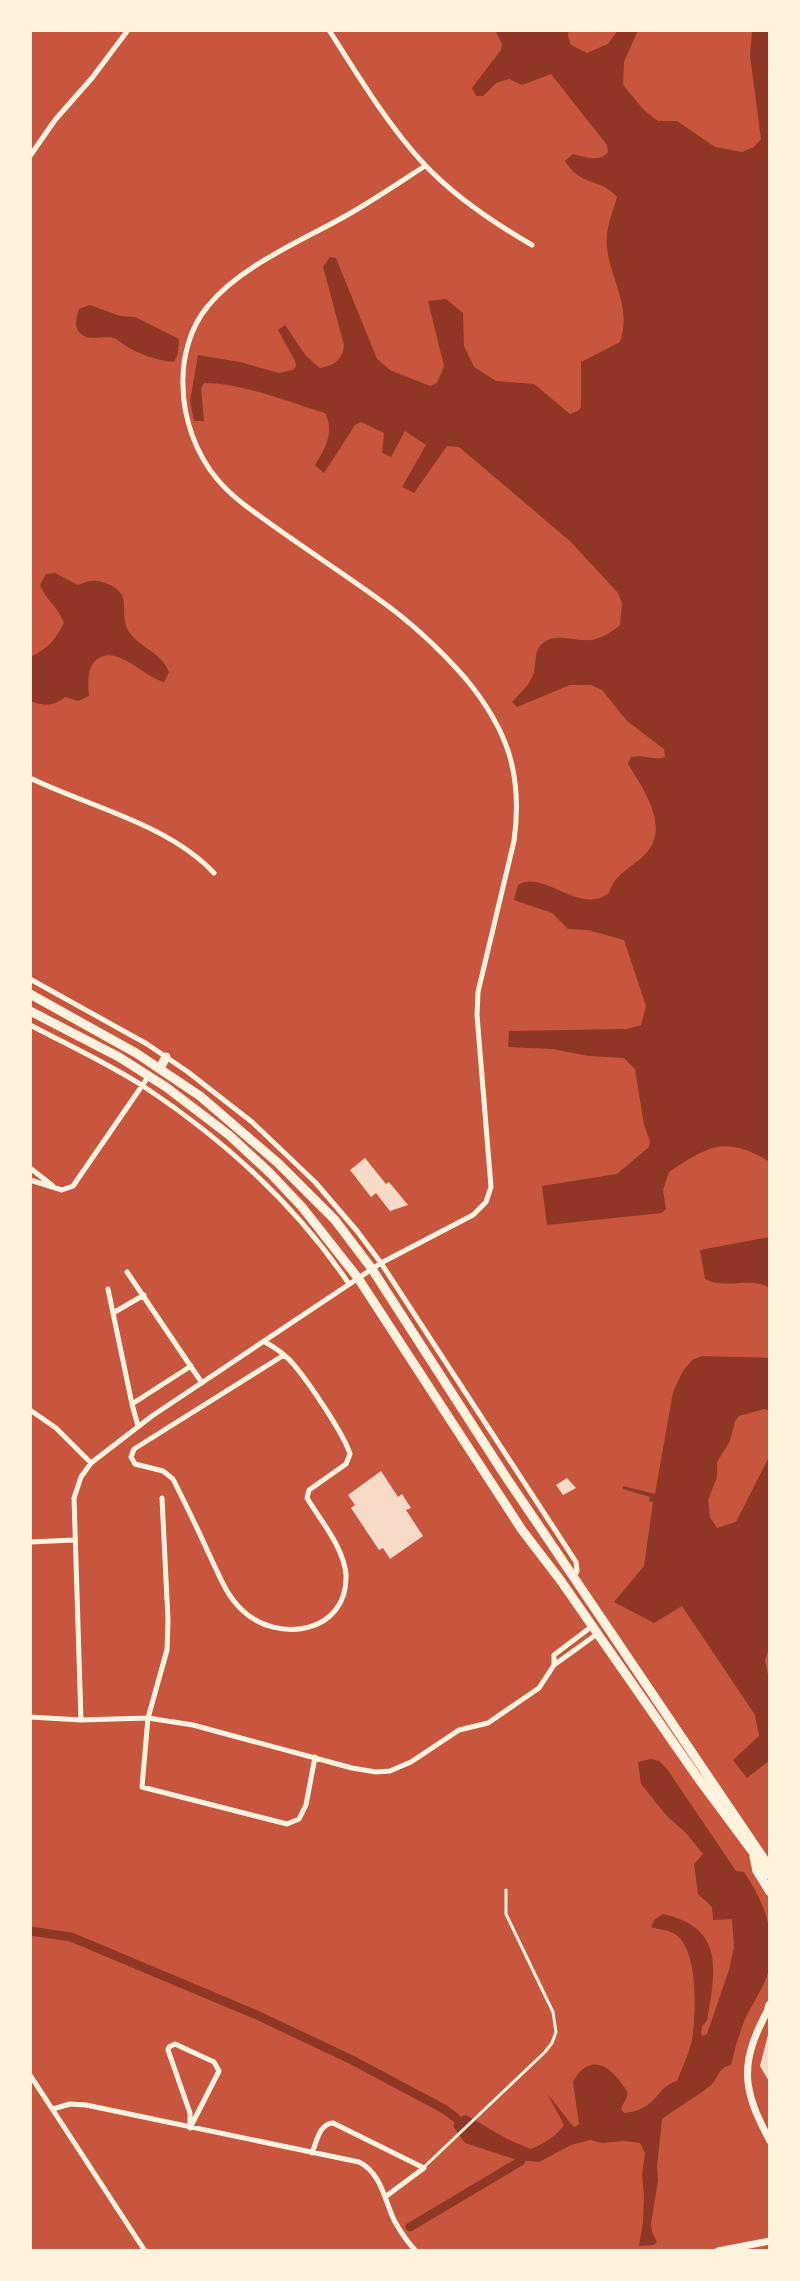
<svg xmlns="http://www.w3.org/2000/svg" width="800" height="2281" viewBox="0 0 800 2281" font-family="Lora,serif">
<rect width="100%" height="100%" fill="#c8553d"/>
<path fill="#8f3625" d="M492,30H569L568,36L571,45L587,53L608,44L618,30H638L624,62L623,85L644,110L658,121H677L715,147L742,152L754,147L761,139L750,56L752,32L753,30H770V1162C725,1135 709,1146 669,1172L663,1190L666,1209L662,1213L547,1225L542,1186L617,1174L649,1147L650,1141L644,1125L635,1069L624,1058L589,1056L552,1049L508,1047L509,1031L627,1029L641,1025L646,1006L624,940L588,930L568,929L552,913L514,900L518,885C539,871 571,904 595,899C600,899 604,896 608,894C611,889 613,882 617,878C626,868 639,862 647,852C670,826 642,787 628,764L631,757C645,754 654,761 665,757L664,749L627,721L602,690L591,685H570L517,707L512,702C519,694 528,687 532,677C538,666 532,651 543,643C557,632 576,642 592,640C602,638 612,632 620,625L622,603L618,593L571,542L459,447L447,446L414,493L402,487L426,445L405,431L391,457L382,453L384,433L361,422L355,425L324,473L315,465C325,449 335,432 325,413C288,402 242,383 204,383L201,388L204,421H194L190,401L198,355L240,362L279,373L293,370L296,366L295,361L278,330L285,325L306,356L320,368C333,366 343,360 344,345L323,267L330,257L336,258L377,359L390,370L430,386L437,383L444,366L428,301L446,299L463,313L464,346L474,367L496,381L534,384L570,414L578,411L581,407V362L620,342C632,307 611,281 607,248C605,230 612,214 617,197C599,177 581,187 565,161L573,154C586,157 599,163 608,152L607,145L551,74L522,85L509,79L496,83L483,96H476L472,88L501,50L502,44L496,32Z
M90,305L120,316L135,317L179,339L178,353L174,362C158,361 139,354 126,346C122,344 120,341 116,339C105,334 90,343 80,333C73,326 77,317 79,309Z
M55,573L78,585C90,580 96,579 108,584C135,595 117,614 129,632C140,648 161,652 169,672L164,682C146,678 120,648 101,657C86,664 88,682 89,696L78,701L65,697C52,707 45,706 30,701V657C48,649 55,640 64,623C59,608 45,599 40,585L46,574Z
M770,1237V1288C750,1276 725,1290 705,1279L700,1250Z
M702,1356L770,1358V1411L764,1409L739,1416L735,1421L730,1441L717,1462V1477L708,1500L710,1517L717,1528L736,1522L770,1455V1646L765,1660L770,1684V1760L747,1778L733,1760L759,1736L755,1715L682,1606L654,1623L614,1602L644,1566L653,1502L649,1501L650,1497L623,1489V1486L655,1494L673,1392L683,1371L692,1360Z
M651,1759L659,1761L667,1769L736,1871L744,1872C763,1900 776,1932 770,1966C766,1984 754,2001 746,2017C739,2033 735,2048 731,2065C718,2067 719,2078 710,2086C695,2098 678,2107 662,2119L657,2167L658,2181L651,2224L652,2232L657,2242L654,2245L639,2246L643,2223L644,2196L642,2175L645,2153L640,2143L624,2141L602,2143L590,2140L571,2145L539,2162L517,2160L465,2143L453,2126L456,2118L466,2115L507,2139L531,2149C543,2144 557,2136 564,2125L547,2093L572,2125L575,2127L579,2124L573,2082C586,2057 604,2061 619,2080C621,2084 625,2087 627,2091C629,2097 623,2103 621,2109L624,2113C657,2111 656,2086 677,2081C682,2068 689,2054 692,2040C696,2014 699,1950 675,1934C669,1930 657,1929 651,1927L654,1920L663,1914C726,1928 715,1972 707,2021L702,2026L701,2034L703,2036L707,2034L729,1970L734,1947L732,1919L713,1920L712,1907L698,1894L694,1864L703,1854L687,1834L666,1815L641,1784L638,1762Z"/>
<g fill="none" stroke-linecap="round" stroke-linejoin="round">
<path stroke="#8f3625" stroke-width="9" d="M30,1931L71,1937L259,2016L352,2060L444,2109L456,2118
M410,2227L521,2161"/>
</g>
<path fill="#f7dbc8" d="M365,1158L386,1184L389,1182L408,1205L390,1211L376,1193L371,1197L350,1170Z
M381,1471L398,1497L402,1494L411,1508L406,1510L423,1536L390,1559L383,1548L379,1550L351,1508L355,1505L348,1495Z
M567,1478L576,1488L563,1495L556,1485Z
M770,2027V2083L760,2066Z"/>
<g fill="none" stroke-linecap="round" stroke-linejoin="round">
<path stroke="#fff3e0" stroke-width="3" d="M424,2167L545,2052L552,2043L556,2032L553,2012L506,1914V1890"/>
<path stroke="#fff3e0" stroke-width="5" d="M329,30C357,74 389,127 425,165C455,197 494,223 532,245
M30,156L55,120L92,78L128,30
M30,778C90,807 168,824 214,873
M30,979L147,1044L188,1072L252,1122L315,1182L357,1231L381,1263L576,1562L577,1571L573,1578
M30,1025C68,1045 107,1063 143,1086C223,1139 296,1205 349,1284
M30,1168L53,1186
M30,1180L62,1190L73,1186L148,1077
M127,1272L202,1383
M108,1289L132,1404L138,1426
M113,1313L144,1295
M265,1342C276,1348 287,1356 295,1366C309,1383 344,1434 350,1454L346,1464L309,1490L307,1498C321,1521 344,1548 346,1575C348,1634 277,1644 242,1610C225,1594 218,1572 208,1552C197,1527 185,1503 173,1479L163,1471L135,1464L131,1457L134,1449L142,1444L284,1355
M132,1404L191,1366
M30,1410L56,1428L91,1463
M162,1498L168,1620L167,1650L148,1718L142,1787L287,1824L299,1819L306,1805L315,1757
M30,1542L74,1540
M591,1627L554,1655V1665L597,1634
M30,1717L81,1720L148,1718L193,1725L352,1768L376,1772L390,1771L411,1762L459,1730L488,1723L539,1688L554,1665
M81,1720L74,1498L81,1477L91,1463L152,1416L381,1263L473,1215L486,1202L491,1187L477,1015L478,992L514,841C523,775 508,730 466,679C439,648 411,622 377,598C341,572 304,548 268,522C250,509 232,497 217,479C196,454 183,418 183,385C182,358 190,327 208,306C241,265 304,240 349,214C375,199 400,182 425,166
M175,2044L214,2062L219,2071L190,2128V2113L168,2050L169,2047Z
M30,2075L145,2251
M53,2109L70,2104L86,2105L359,2162C381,2173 384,2198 394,2220C400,2231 407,2242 416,2251
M312,2153C317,2141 319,2124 333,2123L424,2168L385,2197"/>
<path stroke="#fff3e0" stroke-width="7" d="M770,2006C740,2061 740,2086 770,2141
M718,2251L770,2241"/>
<path stroke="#fff3e0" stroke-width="9" d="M30,994L136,1053L200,1096L278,1163L335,1220L372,1269L504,1474L770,1868
M30,1011L119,1057L166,1087L229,1135L270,1173L302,1207L358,1278L522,1530L561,1581L698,1778L770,1875
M160,1068L166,1057
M754,1857L757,1871L770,1892
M769,2008L770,2005"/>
</g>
<rect width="800" height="2281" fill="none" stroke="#fff3e0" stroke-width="64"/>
</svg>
